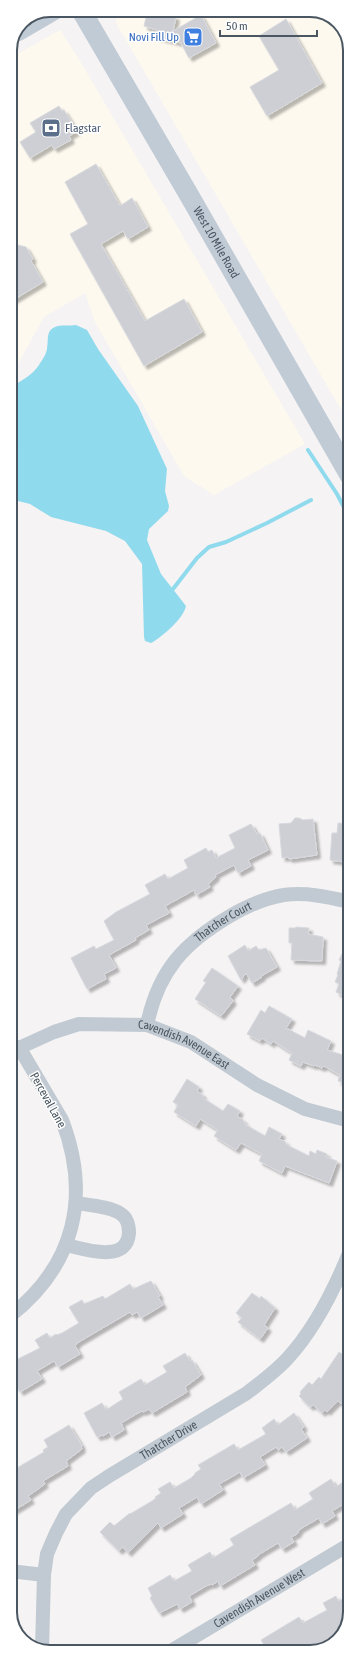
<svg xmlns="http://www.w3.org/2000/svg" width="360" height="1662" viewBox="0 0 360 1662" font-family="'Asap Condensed',sans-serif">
<defs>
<filter id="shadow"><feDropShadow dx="3.5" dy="3.5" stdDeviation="1" flood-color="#0004"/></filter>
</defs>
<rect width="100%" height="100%" fill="#f5f3f3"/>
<path fill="#fdf9ef" d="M117,10H315L338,21L350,44V425L116,23Z
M60,30L80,61L305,444L214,495L184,476L95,322L85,293L44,317L10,378V58Z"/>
<path fill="#90daee" d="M76,325L87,330L98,349L138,406L167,469L165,491L169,506L168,511L149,529L147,540L161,574L186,606C184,618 161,638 151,643L145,641L144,637L142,564L125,541L106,531L51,517L30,504L10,499V388C20,381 32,376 39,365C42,360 46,355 47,349C49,339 45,329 58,326C63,325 70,326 76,325Z"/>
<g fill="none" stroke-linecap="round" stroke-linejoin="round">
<path stroke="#90daee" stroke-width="4" d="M308,450L337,494L350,519
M173,589L197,558L209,547L226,542L267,523L311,500"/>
</g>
<path fill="#cdcfd5" stroke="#d7d9de" filter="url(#shadow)" d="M148,10H163V13L176,17L173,31L201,15L216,43L189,58L181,43L156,37L157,30L144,26Z
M286,19L322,83L267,116L250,87L279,70L259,36Z
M59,106L62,111L64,110L74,126L73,127L76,132L69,136L71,140L54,149L52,145L30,158L20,142L36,132L30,123Z
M96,164L120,206L132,198L148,227L128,239L123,231L101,244L145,321L184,299L202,332L144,366L70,234L88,224L65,182Z
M10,243L26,247L33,259L31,261L43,282L10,302Z
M295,818H299L303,820L313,819L317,855L289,859L288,857L282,858L279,824L291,823Z
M338,823L350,824V855L345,854L344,862L330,860L332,833H337Z
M251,824L257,834L260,833L268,850L248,860L251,866L238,873L234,865L215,875L216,877L208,884L210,887L196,895L194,890L165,906L169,913L146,925L149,930L135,938L136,940L109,955L116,968L104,974L106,979L87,989L71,958L94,946L96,949L114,940L104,921L116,912L150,894L145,885L165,874L168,879L188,868L184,860L206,848L208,852L212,850L216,858L235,848L229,835Z
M296,927L309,928L308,934L323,937L322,961L291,960L292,943H289V928H296Z
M350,938V999L336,992L339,984L335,982L338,975L337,974L341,961L339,960Z
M245,945L248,951L256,946L259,950L266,948L277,967L261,976L262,977L252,983L246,973L241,980L228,956Z
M212,968L238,986L230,997L233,1001L221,1016L195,999L206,982L203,981Z
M269,1006L292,1019L286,1028L305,1038L308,1030L331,1041L327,1050L346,1056L348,1052H350V1085L338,1081L340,1075L324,1066L322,1068L315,1065L314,1066L303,1062L301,1066L289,1060L292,1053L273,1041L271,1044L262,1038L260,1041L247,1034L261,1010L265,1013Z
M187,1079L199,1087L197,1091L203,1095L202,1096L206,1100L223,1111L228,1104L240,1111L237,1116L243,1120L246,1125L265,1136L269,1127L282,1134L279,1139L286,1142L285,1143L289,1146L309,1156L310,1151L316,1154L317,1150L327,1154L326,1157L337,1161L329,1183L285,1166L282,1173L259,1161L262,1154L241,1143L236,1150L214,1136L218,1130L200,1119L196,1126L174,1112L178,1105L173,1102Z
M151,1281L160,1296L158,1297L163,1305L141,1318L137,1312L132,1315L130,1312L77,1343V1344L75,1346L80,1354L58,1367L54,1361L37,1371L42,1379L20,1392L16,1385L10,1389V1363L40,1348L35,1340L47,1333L50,1338L56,1334L57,1335L62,1333L79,1323L69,1307L82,1300L84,1304L103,1296L105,1299L130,1284L133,1289Z
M252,1293L260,1299L261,1296L275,1308L264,1325L268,1328L260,1339L238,1322L242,1318L236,1313Z
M339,1352L350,1359V1395L341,1404L338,1401L327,1412L325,1410L322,1413L313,1405L310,1407L299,1396L301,1394L300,1392L309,1382L312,1385L319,1377L321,1379Z
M185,1353L190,1361L192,1360L201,1375L185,1387L187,1392L152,1413L149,1409L143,1412L142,1411L138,1413L121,1423L124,1430L112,1437L109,1432L103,1436V1435L97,1437L84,1413L102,1403L106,1410L123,1399L119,1392L141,1379L145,1385L167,1372L163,1366Z
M294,1413L304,1427L301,1429L307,1438L286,1452L282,1447L278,1450L276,1447L260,1457L265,1465L243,1478L240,1472L219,1484L223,1490L201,1504L197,1497L179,1508L183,1514L161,1528L158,1523L128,1553L123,1547L119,1551L100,1532L110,1522L114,1526L130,1513V1514L152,1501L156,1498L155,1497L161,1493L158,1489L170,1482L174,1488L191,1478L195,1474V1473L201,1469L198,1465L234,1444L238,1450L266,1434L262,1428L274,1419L278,1425Z
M69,1425L82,1446L81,1447L82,1449L66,1461L68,1466L43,1481L45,1484L28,1496L31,1500L10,1513V1472L44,1452L43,1450L48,1447L44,1440Z
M350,1477V1500L332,1511L335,1516L322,1524L319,1518L300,1529L297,1534L291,1537L294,1542L282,1549L278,1543L258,1555V1556L252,1560L255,1565L220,1586L218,1581L212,1585L211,1584L206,1586L189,1596L192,1602L180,1609L177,1604L159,1613L150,1598L152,1596L148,1588L170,1575L174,1581L192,1571L188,1565L210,1552L213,1558L234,1545L230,1539L291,1503L295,1510L313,1499L309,1493L331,1479L336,1487Z
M336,1596L338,1601L350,1596V1613L343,1632L309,1652H252L264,1645L261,1640L299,1617L303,1623L327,1610L323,1603Z"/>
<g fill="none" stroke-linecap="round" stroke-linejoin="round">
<g stroke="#c1cad2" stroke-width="14">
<path id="s1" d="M147,1025C158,971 184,943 230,916C247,906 265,898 284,895C306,892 328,897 350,902"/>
<path id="s2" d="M10,1052L54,1032L79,1024L147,1025L191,1042L257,1085L305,1109L350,1121"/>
<path d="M66,1245C84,1249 127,1264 129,1233C129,1226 127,1218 121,1214C112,1207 88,1205 76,1203"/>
<path d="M10,1316C75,1265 91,1196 62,1120L19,1047"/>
<path d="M10,1571L44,1575"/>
<path id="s3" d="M42,1650L44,1575L47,1554L56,1533L66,1514L91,1488L109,1476L247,1393C261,1382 275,1372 287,1359C314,1330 335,1288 350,1251"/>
<path id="s4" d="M169,1652L350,1544"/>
</g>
<g stroke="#c1cbd6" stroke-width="20">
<path id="s5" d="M81,10L189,195L350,476"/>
<path d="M18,31L54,10"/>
</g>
</g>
<defs>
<symbol id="supermarket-square" viewBox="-11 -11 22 22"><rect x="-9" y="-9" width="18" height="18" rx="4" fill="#3f7fe0" stroke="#fff"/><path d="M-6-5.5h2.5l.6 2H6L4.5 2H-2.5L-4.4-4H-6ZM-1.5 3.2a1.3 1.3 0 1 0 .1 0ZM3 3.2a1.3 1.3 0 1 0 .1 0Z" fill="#fff"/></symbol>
<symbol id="bank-square" viewBox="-11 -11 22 22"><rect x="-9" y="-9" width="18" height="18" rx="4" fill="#5c6f8a" stroke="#fff"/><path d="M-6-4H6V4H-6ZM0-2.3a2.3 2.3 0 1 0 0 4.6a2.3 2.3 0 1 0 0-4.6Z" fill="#fff"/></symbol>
</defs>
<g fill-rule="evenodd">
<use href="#supermarket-square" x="182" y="26" width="22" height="22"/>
<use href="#bank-square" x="40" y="117" width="22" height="22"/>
</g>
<g text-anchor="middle" stroke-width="3" stroke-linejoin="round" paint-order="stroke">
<g font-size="12" fill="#366cbe" stroke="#fff" text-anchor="end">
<text x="179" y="41">Novi Fill Up</text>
</g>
<g font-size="12" fill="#4e5e75" stroke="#fff" text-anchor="start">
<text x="65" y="132">Flagstar</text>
</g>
<g font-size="12" fill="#4a5661" stroke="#fff">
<text dy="4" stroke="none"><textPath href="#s5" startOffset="269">West 10 Mile Road</textPath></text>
<text dy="4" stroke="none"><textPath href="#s1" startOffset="133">Thatcher Court</textPath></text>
<text dy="4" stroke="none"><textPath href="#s2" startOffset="184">Cavendish Avenue East</textPath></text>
<text transform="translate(48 1100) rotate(61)" y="4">Perceval Lane</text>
<text dy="4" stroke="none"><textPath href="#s3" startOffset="268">Thatcher Drive</textPath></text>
<text dy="4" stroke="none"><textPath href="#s4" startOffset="105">Cavendish Avenue West</textPath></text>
</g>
</g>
<path d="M0 0H360V1662H0ZM50 17H310A33 33 0 0 1 343 50V1612A33 33 0 0 1 310 1645H50A33 33 0 0 1 17 1612V50A33 33 0 0 1 50 17Z" fill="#fff" fill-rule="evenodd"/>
<path fill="none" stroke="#4a5661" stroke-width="2" d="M50 17H310A33 33 0 0 1 343 50V1612A33 33 0 0 1 310 1645H50A33 33 0 0 1 17 1612V50A33 33 0 0 1 50 17Z"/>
<path d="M220 30v6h97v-6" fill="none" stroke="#4a5661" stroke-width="2"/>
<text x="226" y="30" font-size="12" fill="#4a5661" stroke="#ffffff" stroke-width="3" paint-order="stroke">50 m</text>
</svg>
